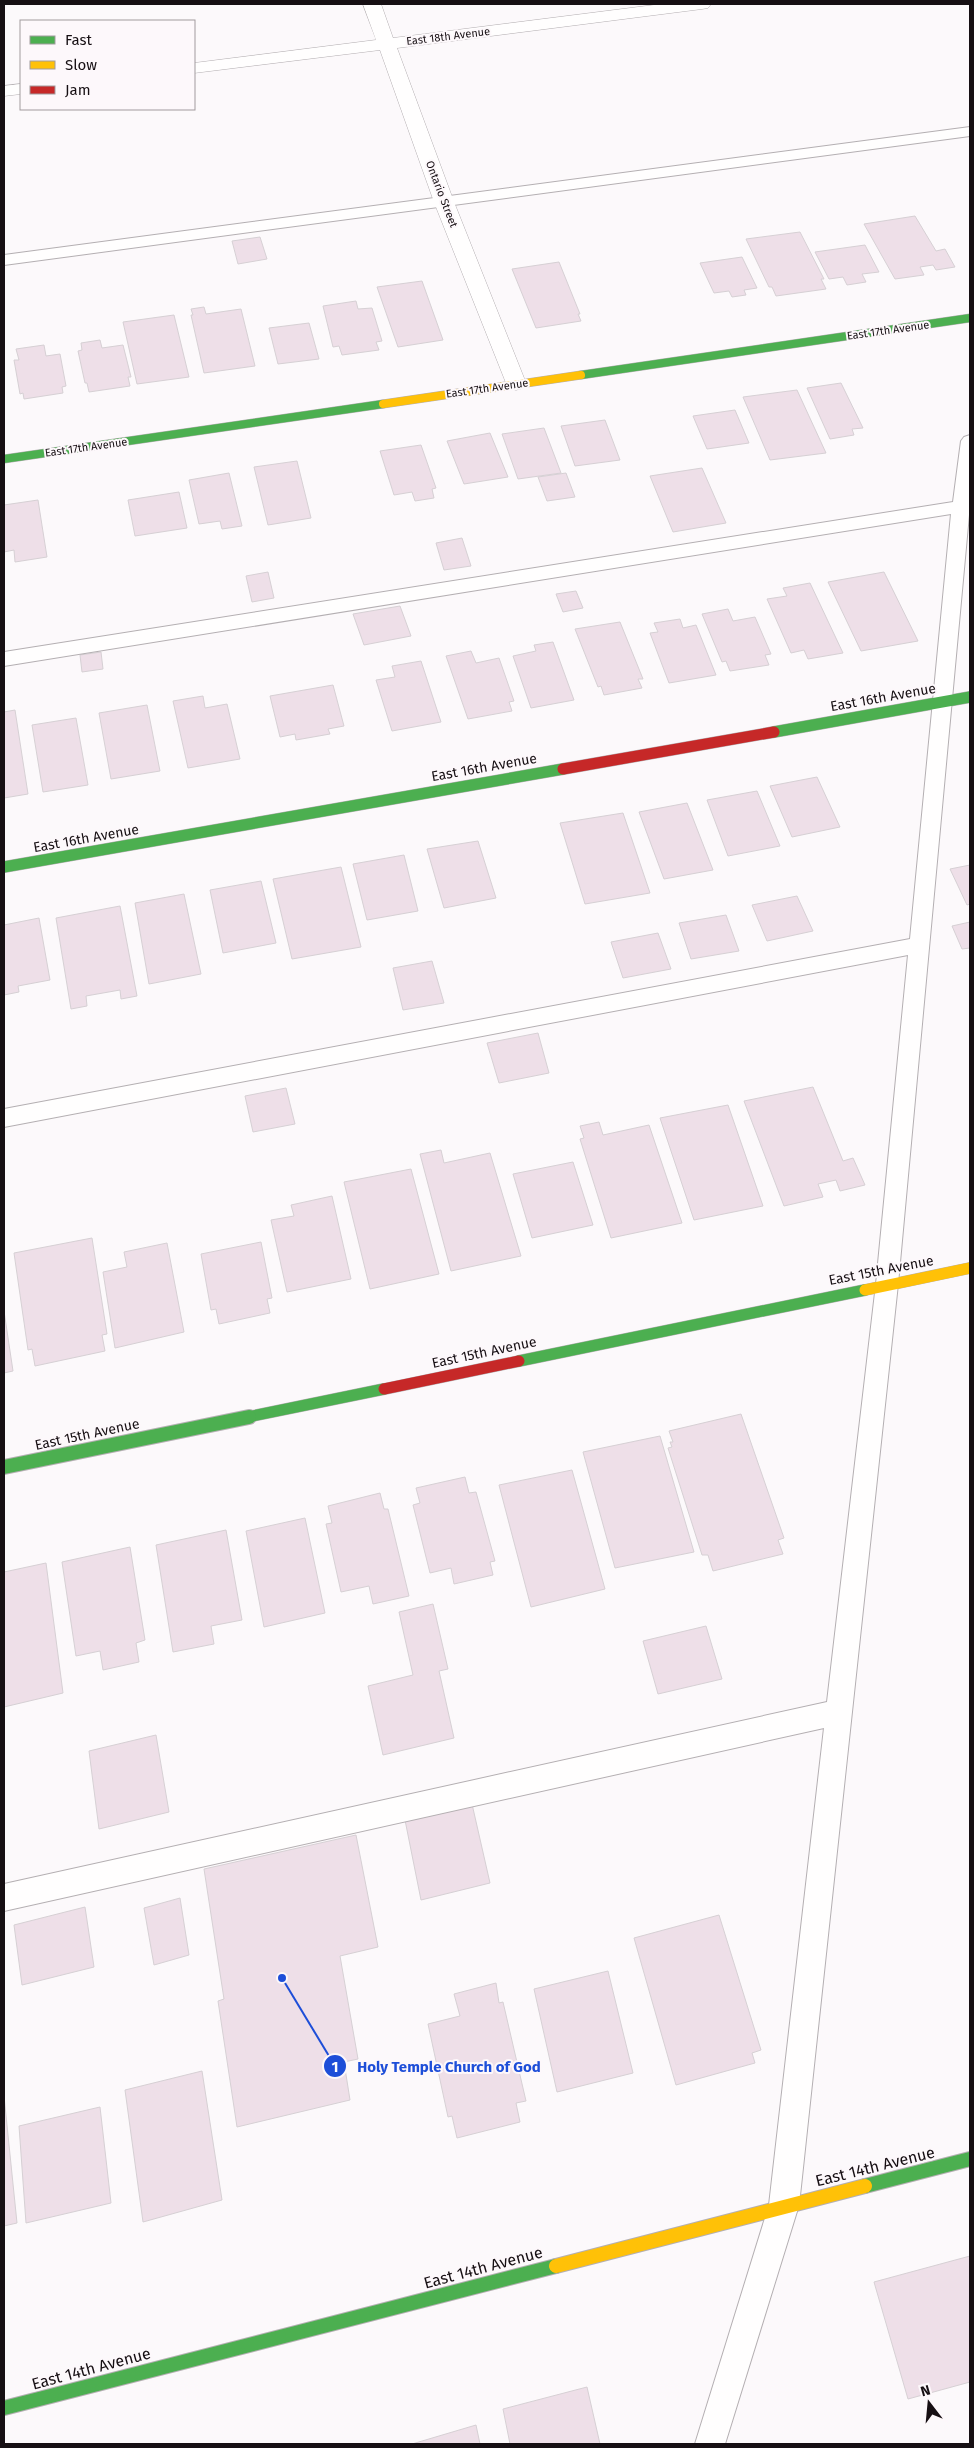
<svg xmlns="http://www.w3.org/2000/svg" width="974" height="2448" viewBox="0 0 974 2448" font-family="'Fira Sans',sans-serif">
<rect width="100%" height="100%" fill="#fcf9fb"/>
<path fill="#eedfe8" stroke="#d6d0d4" d="M915,216L936,251L945,249L955,267L936,270L933,265L920,267L924,275L895,279L864,224Z
M800,232L824,279H821L826,289L776,296L772,287H769L746,239Z
M260,237L267,259L238,264L232,241Z
M865,245L879,272L862,274L866,282L847,285L843,277L829,279L815,252Z
M742,257L757,288L744,290L746,295L732,297L729,291L714,293L700,263Z
M559,262L580,314H578L581,321L536,328L512,269Z
M422,281L443,340L398,347L377,287Z
M356,301L358,309L372,308L382,341L376,342L379,350L342,355L339,346L333,347L323,306Z
M204,307L206,314L241,309L255,366L204,373L191,315H193L191,309Z
M174,315L189,377L137,384L123,322Z
M309,323L319,359L278,364L269,328Z
M100,340L102,348L123,345L131,377H128L130,386L89,392L87,383H85L78,351L82,350L81,343Z
M44,345L46,356L60,354L66,386L62,387L63,393L24,399L23,393L20,394L14,360H19L16,349Z
M841,383L863,428L852,429L854,435L830,439L807,388Z
M797,390L826,453L770,460L743,397Z
M735,410L749,443L707,449L693,416Z
M605,420L620,460L575,466L561,426Z
M544,428L561,473L518,479L502,434Z
M490,433L508,477L464,484L447,441Z
M421,445L436,488L432,489L434,498L415,501L412,492L394,495L380,451Z
M297,461L311,518L268,525L254,467Z
M702,468L726,523L673,532L650,476Z
M229,473L242,526L222,529L220,521L199,524L189,480Z
M566,473L575,497L547,501L538,477Z
M179,492L187,528L135,536L128,500Z
M38,500L47,557L15,562L14,550L4,552V505Z
M462,538L471,566L444,570L436,543Z
M268,572L274,598L252,602L246,576Z
M884,572L918,641L861,651L828,582Z
M810,583L843,653L808,659L804,650L791,653L767,599L787,596L783,588Z
M576,591L583,608L563,612L556,594Z
M400,606L411,636L364,645L353,614Z
M728,609L733,621L755,617L771,654L765,655L769,665L730,671L726,661L722,662L702,614Z
M680,619L683,628L696,625L716,675L669,683L650,633L658,632L654,623Z
M620,622L643,679H638L642,688L604,695L601,686L598,687L575,629Z
M553,642L574,700L531,708L513,656L536,651L534,645Z
M471,651L476,663L499,658L514,701L509,702L512,711L468,719L446,656Z
M101,652L103,669L82,672L80,655Z
M421,661L441,722L392,731L376,680L395,677L392,666Z
M333,685L344,726L328,729L330,734L296,740L295,734L280,737L270,696Z
M203,696L205,708L227,704L240,759L188,768L173,701Z
M147,705L160,771L111,779L99,713Z
M15,710L28,794L4,798V712Z
M76,718L88,785L43,792L32,725Z
M817,777L840,827L792,837L770,786Z
M757,791L780,846L728,856L707,800Z
M687,803L713,870L664,879L639,812Z
M623,813L650,893L585,904L560,823Z
M478,841L496,898L444,908L427,849Z
M404,855L418,911L367,920L353,864Z
M970,865V904L967,905L950,869Z
M341,867L361,947L292,959L273,879Z
M261,881L276,943L223,953L210,890Z
M184,894L201,974L149,984L135,903Z
M797,896L813,931L767,941L752,905Z
M120,906L137,996L121,999L120,990L86,996L87,1006L71,1009L56,918Z
M726,915L739,951L691,959L679,923Z
M39,918L50,980L18,986L19,992L4,995V925Z
M970,922V948L962,949L952,926Z
M658,933L671,969L623,978L611,942Z
M432,961L444,1003L403,1010L393,968Z
M538,1033L549,1073L499,1083L487,1043Z
M813,1087L843,1161L853,1158L865,1185L840,1191L836,1180L818,1184L823,1197L784,1206L744,1101Z
M286,1088L295,1124L253,1132L245,1096Z
M728,1105L763,1206L694,1220L660,1118Z
M599,1122L603,1135L649,1125L682,1223L611,1238L580,1139L584,1138L580,1126Z
M441,1150L444,1163L490,1153L521,1256L451,1271L420,1154Z
M573,1162L593,1225L532,1238L513,1174Z
M411,1169L439,1274L370,1289L344,1182Z
M332,1196L351,1279L287,1292L271,1220L294,1216L291,1205Z
M92,1238L107,1334L102,1335L105,1351L35,1366L32,1349L28,1350L14,1253Z
M261,1242L272,1298L267,1299L270,1313L219,1324L216,1309L211,1310L201,1254Z
M167,1243L184,1332L115,1348L103,1272L127,1267L124,1252Z
M4,1311L13,1371L4,1373Z
M741,1414L784,1538L778,1540L783,1554L713,1571L708,1555H702L668,1448L672,1447L670,1442H673L669,1431Z
M660,1436L694,1552L615,1568L583,1452Z
M572,1470L605,1589L531,1607L499,1485Z
M465,1477L469,1493L476,1492L495,1561L490,1562L493,1575L454,1584L451,1568L430,1573L413,1505L420,1503L416,1488Z
M380,1493L384,1509H388L409,1596L373,1604L369,1586L341,1592L326,1524L332,1523L328,1506Z
M305,1518L325,1613L264,1627L246,1531Z
M226,1530L242,1620L211,1626L214,1644L173,1652L156,1545Z
M130,1547L145,1640L136,1643L139,1662L103,1670L100,1651L76,1656L62,1562Z
M46,1563L63,1693L4,1707V1572Z
M433,1604L448,1669L439,1671L454,1738L383,1755L368,1686L413,1675L399,1612Z
M706,1626L722,1679L658,1694L643,1641Z
M156,1735L169,1812L99,1829L89,1751Z
M472,1804L490,1883L421,1900L405,1820Z
M356,1835L378,1947L340,1956L358,2059L344,2062L350,2100L237,2127L218,2001L224,1999L204,1869Z
M180,1898L189,1955L154,1965L144,1908Z
M85,1907L94,1967L22,1985L14,1925Z
M719,1915L761,2050L752,2053L755,2063L676,2085L634,1938Z
M608,1971L633,2073L557,2092L534,1989Z
M496,1983L499,2003L503,2002L526,2101L516,2103L520,2122L457,2138L452,2116L448,2117L428,2024L460,2016L454,1994Z
M202,2071L222,2200L143,2222L125,2090Z
M4,2096L17,2223L4,2226Z
M100,2107L111,2203L26,2223L19,2126Z
M970,2256V2382L908,2399L874,2282Z
M587,2387L600,2444H510L503,2409Z
M476,2425L480,2444H412Z"/>
<g fill="none" stroke-linecap="round" stroke-linejoin="round">
<defs>
<path id="lane" d="M970,127V136L4,265V255Z
M970,435V504L898,1284L799,2205L725,2444H695L769,2205L824,1728L4,1911V1884L827,1702L876,1284L908,955L4,1127V1109L910,939L951,514L4,666V652L953,502L961,441L964,437Z"/>
<path id="street" d="M363,4H381L393,38L662,4H711L708,8L702,9L397,48L454,202L526,383L523,388L516,390L509,388L506,383L434,202L380,50L194,73V63L376,40Z
M21,84V94L4,96V86Z"/>
<path id="fast-far2" d="M581,375L970,318
M4,459L383,404"/>
<path id="fast-far1" d="M774,732L970,697
M4,867L563,769
M519,1361L865,1290
M243,1418L384,1389"/>
<path id="fast" d="M4,1467L249,1417
M865,2186L970,2159
M4,2408L556,2266"/>
<path id="slow-far2" d="M383,404L581,375"/>
<path id="slow-far1" d="M865,1290L970,1268"/>
<path id="slow" d="M556,2266L865,2186"/>
<path id="jam" d="M563,769L774,732
M384,1389L519,1361"/>
</defs>
<use href="#lane" stroke="#b4afb2" stroke-width="2"/>
<use href="#street" stroke="#b4afb2" stroke-width="1"/>
<use href="#fast-far2" stroke="#b4afb2" stroke-width="9"/>
<use href="#fast-far1" stroke="#b4afb2" stroke-width="12"/>
<use href="#fast" stroke="#b4afb2" stroke-width="16"/>
<use href="#slow-far2" stroke="#b4afb2" stroke-width="9"/>
<use href="#slow-far1" stroke="#b4afb2" stroke-width="12"/>
<use href="#slow" stroke="#b4afb2" stroke-width="16"/>
<use href="#jam" stroke="#b4afb2" stroke-width="12"/>
<use href="#lane" fill="#fffefe" fill-rule="evenodd"/>
<use href="#street" fill="#fffefe" fill-rule="evenodd"/>
<use href="#fast-far2" stroke="#4caf50" stroke-width="8"/>
<use href="#fast-far1" stroke="#4caf50" stroke-width="11"/>
<use href="#fast" stroke="#4caf50" stroke-width="14"/>
<use href="#slow-far2" stroke="#ffc107" stroke-width="8"/>
<use href="#slow-far1" stroke="#ffc107" stroke-width="11"/>
<use href="#slow" stroke="#ffc107" stroke-width="14"/>
<use href="#jam" stroke="#c62828" stroke-width="11"/>
</g>
<g text-anchor="middle" stroke-width="4" stroke-linejoin="round" paint-order="stroke">
<g font-size="11" fill="#160f13" stroke="#fdf8fb">
<text transform="translate(448 36) rotate(-7)" y="4">East 18th Avenue</text>
<text transform="translate(442 194) rotate(69)" y="4">Ontario Street</text>
<text transform="translate(888 330) rotate(-8)" y="4">East 17th Avenue</text>
<text transform="translate(487 388) rotate(-8)" y="4">East 17th Avenue</text>
<text transform="translate(86 447) rotate(-8)" y="4">East 17th Avenue</text>
</g>
<g font-size="14" fill="#160f13" stroke="#fdf8fb">
<text transform="translate(883 697) rotate(-10)" y="5">East 16th Avenue</text>
<text transform="translate(484 767) rotate(-10)" y="5">East 16th Avenue</text>
<text transform="translate(86 838) rotate(-10)" y="5">East 16th Avenue</text>
<text transform="translate(881 1270) rotate(-11)" y="5">East 15th Avenue</text>
<text transform="translate(484 1352) rotate(-12)" y="5">East 15th Avenue</text>
<text transform="translate(87 1434) rotate(-12)" y="5">East 15th Avenue</text>
</g>
<g font-size="16" fill="#160f13" stroke="#fdf8fb">
<text transform="translate(875 2166) rotate(-14)" y="6">East 14th Avenue</text>
<text transform="translate(483 2267) rotate(-15)" y="6">East 14th Avenue</text>
<text transform="translate(91 2368) rotate(-15)" y="6">East 14th Avenue</text>
</g>
</g>
<path fill="none" stroke="#1d4ed8" stroke-width="2" d="M282 1978L335 2066"/>
<g fill="#1d4ed8" stroke="#fdf8fb" stroke-width="2">
<circle cx="282" cy="1978" r="5"/>
<circle cx="335" cy="2066" r="12"/>
</g>
<g font-size="15" text-anchor="middle" font-weight="bold" fill="#fff">
<text x="335" y="2072">1</text>
</g>
<g font-size="15" text-anchor="middle" font-weight="bold" fill="#1d4ed8" stroke="#fdf8fb" stroke-width="4" stroke-linejoin="round" paint-order="stroke">
<text x="449" y="2072">Holy Temple Church of God</text>
</g>
<rect width="974" height="2448" fill="none" stroke="#160f13" stroke-width="10"/>
<rect x="20" y="20" width="175" height="90" fill="#fdf8fb" stroke="#a19b9e"/>
<rect x="30" y="36" width="25" height="8" fill="#4caf50" stroke="#a19b9e"/>
<text x="65" y="45" font-size="15" fill="#160f13">Fast</text>
<rect x="30" y="61" width="25" height="8" fill="#ffc107" stroke="#a19b9e"/>
<text x="65" y="70" font-size="15" fill="#160f13">Slow</text>
<rect x="30" y="86" width="25" height="8" fill="#c62828" stroke="#a19b9e"/>
<text x="65" y="95" font-size="15" fill="#160f13">Jam</text>
<g transform="translate(929 2403) rotate(344)" stroke="#fdf8fb" stroke-width="4" paint-order="stroke">
<path d="M0-4L9 19L0 12L-9 19Z" fill="#160f13"/>
<text y="-8" font-size="14" font-weight="bold" text-anchor="middle" fill="#160f13">N</text>
</g>
</svg>
